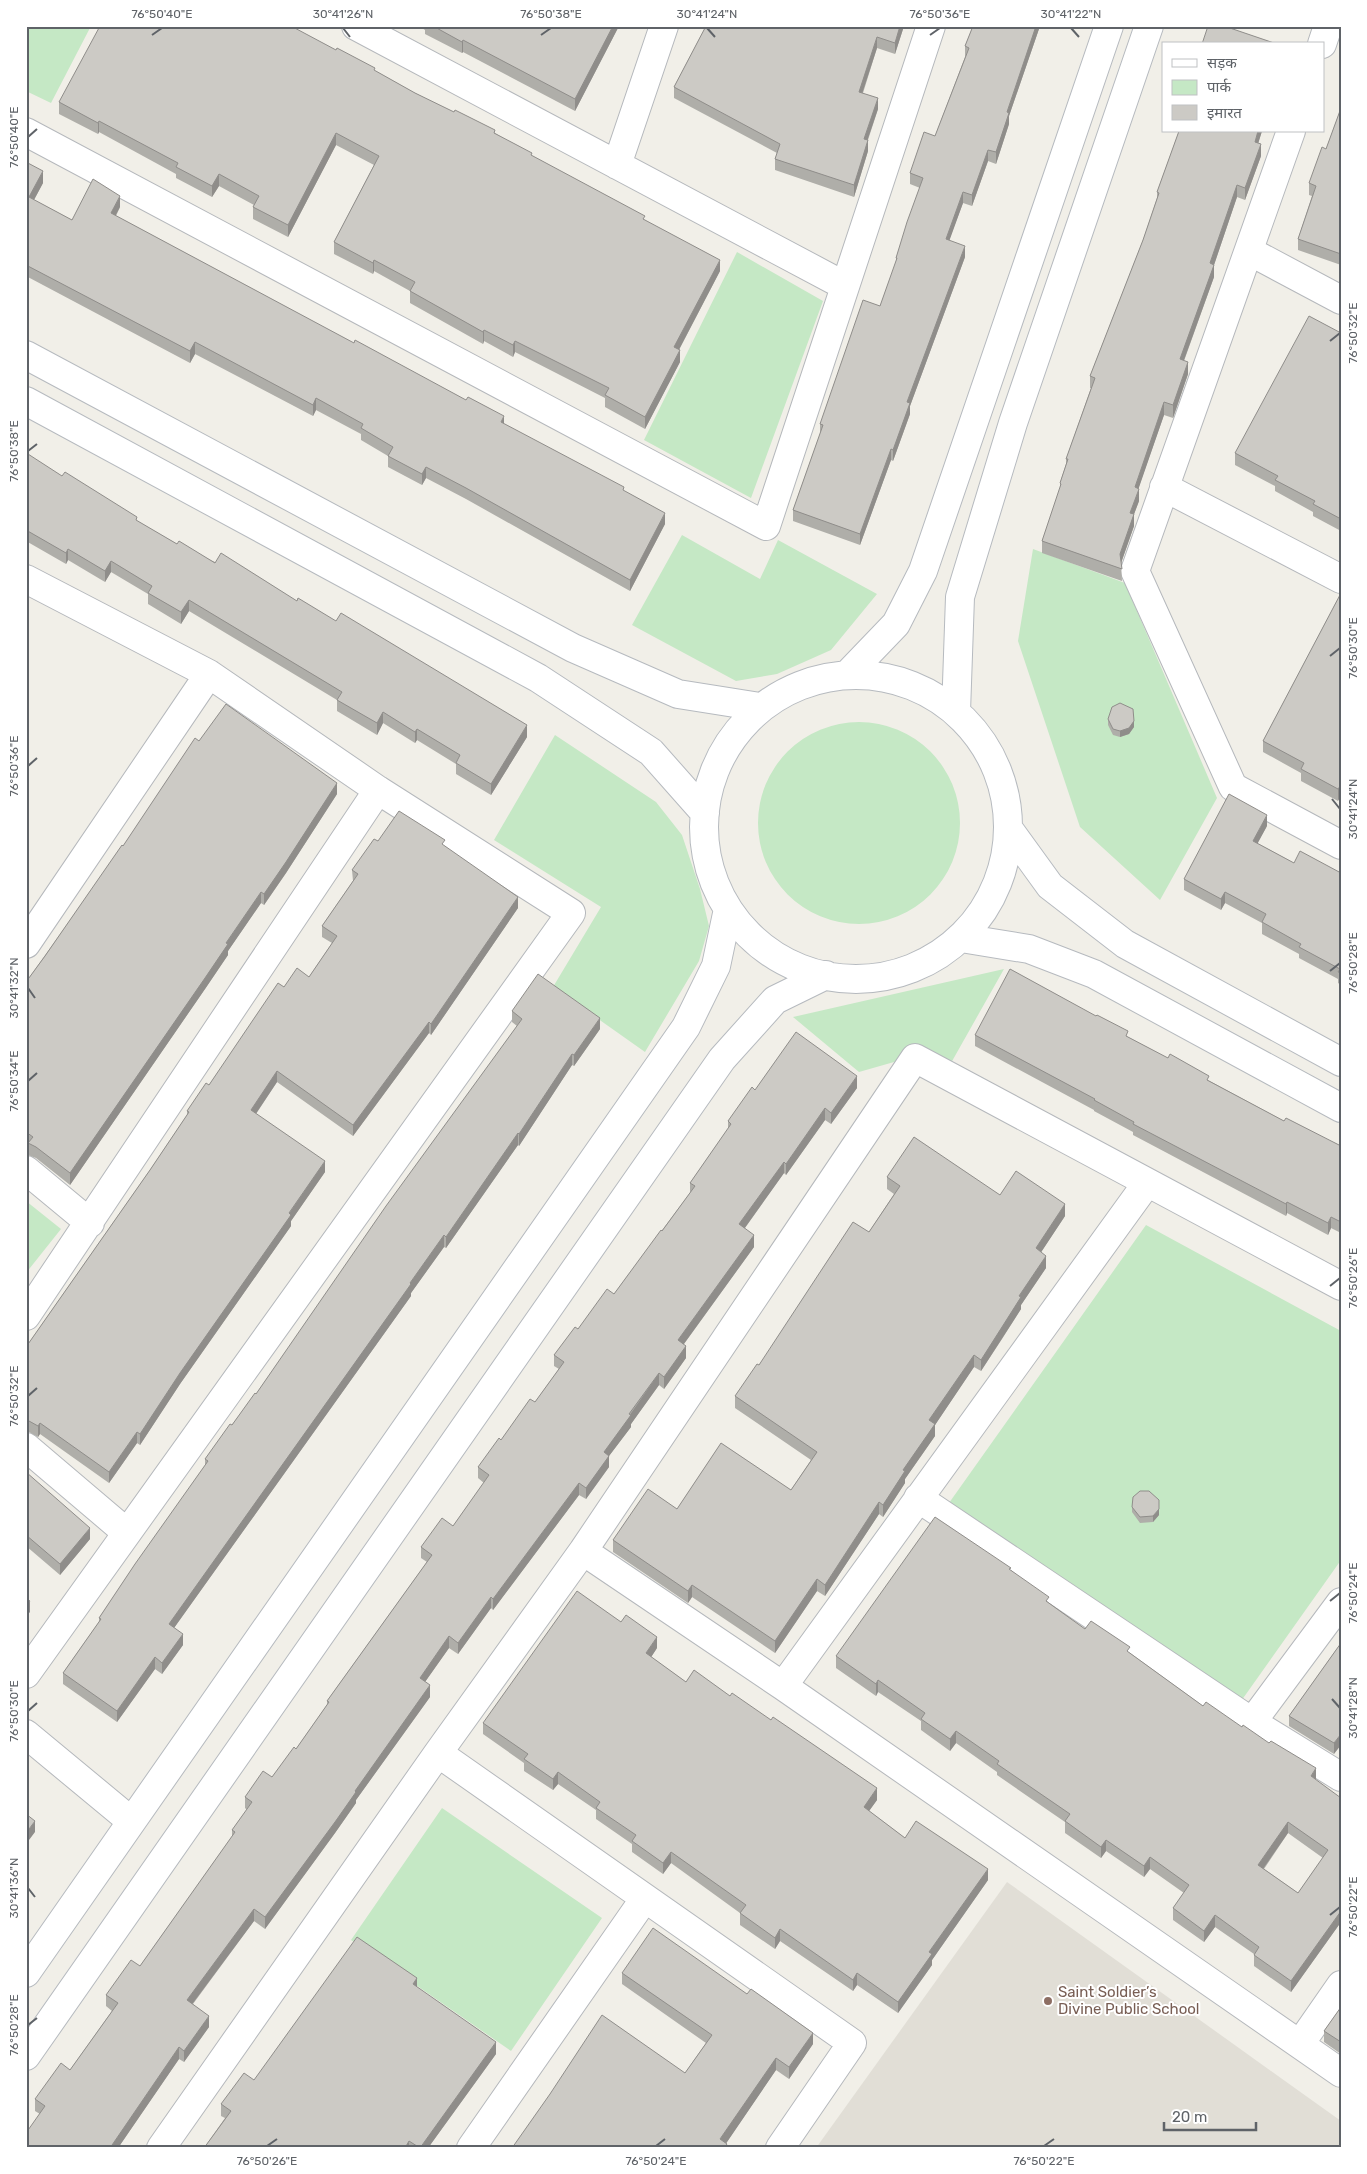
<svg xmlns="http://www.w3.org/2000/svg" width="1367" height="2174" viewBox="0 0 1367 2174" font-family="Rubik,'Noto Sans Devanagari',sans-serif">
<rect width="100%" height="100%" fill="#f1efe8"/>
<path fill="#e1ded6" d="M1007,1882L1341,2121V2148H816Z"/>
<path fill="#c5e8c5" d="M26,26H91L51,103L26,91Z
M737,252L823,301L751,498L644,440Z
M682,535L760,579L778,540L877,594L831,650L777,674L736,681L632,625Z
M1033,549L1125,583L1217,798L1160,900L1080,827L1018,641Z
M758 823a101 101 0 1 1 202 0a101 101 0 1 1-202 0Z
M555,735L656,802L682,835L700,889L709,926L699,961L645,1052L553,987L601,907L494,840Z
M1004,969L951,1063L922,1054L859,1072L793,1017Z
M26,1201L61,1229L26,1273Z
M1146,1225L1341,1331V1560L1239,1704L949,1503Z
M442,1808L602,1918L511,2051L351,1940Z"/>
<g fill="none" stroke-linecap="round" stroke-linejoin="round">
<defs>
<path id="street" d="M356,26L845,286
M1322,44L1328,26
M1291,131L1135,571L1233,787L1341,845
M26,132L766,526L931,26
M617,165L664,26
M1249,251L1341,300
M1164,487L1341,579
M26,579L209,674L378,790L571,913L26,1674
M26,944L209,674
M26,1170L90,1223
M26,1316L378,790
M26,1447L126,1532
M918,1498L1252,1722L1341,1777
M583,1551L783,1686L1341,2073
M783,1686L1147,1183
M1252,1722L1341,1602
M26,1734L131,1821
M438,1753L852,2043L780,2148
M1300,2044L1341,1985
M161,2148L438,1753L583,1551L915,1058L1341,1286
M471,2148L645,1898"/>
<path id="secondary" d="M26,355L573,648L678,694L760,707
M26,401L538,678L651,752L705,813
M848,674L896,624L923,571L1109,26
M704 827a152 152 0 1 1 304 0a152 152 0 1 1-304 0Z
M956,712L960,597L1013,423L1149,26
M1008,828L1050,886L1125,944L1341,1062
M961,938L1029,949L1094,974L1341,1108
M26,1973L686,1027L716,966L728,909
M26,2056L722,1059L775,1000L826,975"/>
</defs>
<use href="#street" stroke="#b5b8bc" stroke-width="30"/>
<use href="#secondary" stroke="#b6babf" stroke-width="30"/>
<use href="#street" stroke="#fff" stroke-width="28"/>
<use href="#secondary" stroke="#fff" stroke-width="28"/>
</g>
<path fill="#afaea9" fill-rule="evenodd" d="M419,26H619L575,111L463,52L462,53L425,34V30Z
M706,26H904L895,54L877,48L863,93L878,109L868,140V151L854,197L775,170V159L777,153L674,98V87Z
M973,26H1040L1009,116V124L996,164L988,161L972,206L963,203L949,240L965,257L910,406V414L893,461L891,460L860,545L793,521V510L820,434V424L880,306L896,263V258L920,188L910,184V173L935,136L965,57V46Z
M375,71L415,93L495,133L532,156L645,220L720,271L679,350L680,362L645,429L605,407V398L515,352L513,357L484,341L483,344L410,303V291L374,271L373,274L334,254V242L374,165L336,145L288,237L253,219V207L254,205L219,186L212,197L176,178V174L99,132L98,134L59,114V102Z
M1341,108V265L1298,250V239L1312,196L1309,195V183L1326,149Z
M1179,131H1262L1258,143L1261,156L1245,200L1237,197L1214,265V277L1184,361L1188,374L1173,418L1164,415L1138,489L1139,501L1134,514V526L1121,563L1122,581L1042,553V541L1060,489V483L1066,464V459L1091,388H1090V376L1143,240L1157,198V192Z
M26,162L43,183L34,200L72,220L120,207L116,216L504,424L624,491L665,524L630,591L466,499L426,478L422,485L388,467V456L361,440V434L316,410L313,416L195,354L190,363L26,276Z
M1341,333V531L1313,516V512L1275,491V486L1235,465V453Z
M26,457L177,544L297,601L527,737L491,795L456,774V764L417,740L415,743L383,723L377,735L337,711V700L189,611L181,624L148,604V594L111,572L105,582L68,560L66,564L26,541Z
M1341,593L1338,801L1301,781V773L1263,752V741Z
M1108,719L1134,727L1129,734L1120,737L1113,735L1108,725Z
M199,741L337,794L286,873L264,905L261,903L228,951V955L205,989L70,1185L36,1158L28,1155V1145L26,1144V982L123,846Z
M1267,826L1257,843L1294,863L1341,873V985L1338,983V979L1299,958V954L1262,934V923L1225,903L1221,910L1184,890V879Z
M378,841L445,846L518,908L431,1035L429,1033L353,1136L277,1082L256,1114L325,1172L291,1221V1226L180,1384L140,1445L137,1443L109,1483L40,1434L38,1437L29,1432H26V1347L150,1170L187,1115V1111L209,1085L284,987L309,977L332,943L322,937V926L353,881L352,870Z
M512,1011L600,1029L574,1066L572,1065L519,1146L518,1145L446,1248L444,1247L411,1293V1296L174,1628L183,1645L162,1674L155,1669L117,1722L63,1684V1673L99,1622V1618L205,1466V1459L256,1394L517,1026L512,1022Z
M1096,1016L1128,1037L1284,1121L1341,1146V1233L1331,1228L1328,1235L1287,1213L1286,1216L1133,1135V1132L1094,1111V1110L975,1046V1035Z
M857,1088L831,1124L825,1120L786,1175L784,1173L745,1228L754,1247L684,1344L686,1358L664,1389L659,1385L631,1424V1427L609,1456V1467L586,1499L579,1495L493,1610L491,1608L458,1654L449,1648L425,1682L430,1697L356,1800V1803L335,1833L265,1929L254,1921L193,2004L209,2027L184,2062L179,2059L118,2148H26L40,2114L35,2111V2099L70,2070L112,2011L106,2006V1995L140,1966L232,1837V1830L247,1810L245,1808V1797L272,1777L296,1749L327,1705V1701L427,1562L421,1558V1547L453,1526L484,1483L478,1478V1467L535,1402L559,1369L554,1366V1355L578,1329L614,1294L690,1193V1183L728,1129V1121L755,1090Z
M887,1177L1000,1195L1065,1216L1041,1252L1046,1268L1021,1305V1309L1002,1339L981,1371L974,1367L935,1425V1436L905,1479V1483L883,1517L879,1514L825,1596L817,1591L775,1653L692,1597L688,1603L613,1552V1540L677,1509L791,1490L811,1460L735,1408V1396L759,1365L869,1232L894,1194L887,1189Z
M26,1472L90,1539L60,1575L26,1546Z
M1132,1507L1159,1515L1153,1522L1140,1523L1132,1512Z
M1011,1570L1049,1603L1085,1629L1130,1653L1203,1706L1316,1780L1341,1922L1291,1992L1254,1966V1954L1215,1927L1204,1942L1173,1920V1908L1184,1893L1150,1869L1144,1877L1106,1851L1101,1858L1065,1833V1822L997,1775V1772L956,1743L950,1751L921,1730V1721L878,1692L876,1696L836,1668V1656ZM1288,1833L1323,1858L1298,1893L1264,1869Z
M1341,1643L1334,1754L1289,1726V1716Z
M657,1648L651,1657L686,1682L877,1800L869,1811L905,1838L988,1880L932,1960V1965L898,2013L857,1985L853,1991L780,1941L775,1949L740,1925V1913L671,1863L663,1874L632,1852V1844L596,1819V1810L558,1784L553,1790L524,1771V1763L483,1734V1723Z
M622,1973L813,2044L789,2079L776,2070L726,2143L727,2148L685,2073L706,2043L622,1984Z
M417,1987L496,2054L428,2148H204L225,2118L221,2116V2104L254,2080Z
M1341,2007V2054L1324,2042V2031Z"/>
<path fill="#8f8d8a" d="M613,26H619L575,111V99Z
M900,26H904L895,54V43Z
M1036,26H1040L1009,116V124L996,164V152L1007,112Z
M877,37V48L859,103V92Z
M463,40V52L462,53V42Z
M878,98V109L864,150V139Z
M99,121V132L98,134V123Z
M1258,131H1262L1255,154V142Z
M336,133V145L288,237V225Z
M868,140V151L854,197V185Z
M1261,144V156L1245,200V188Z
M988,150V161L972,206V195Z
M43,171V183L29,209V197Z
M219,174V186L212,197V186Z
M1237,185V197L1214,265V277L1180,371V359L1210,263Z
M963,192V203L946,250V239Z
M120,196V207L111,224V213Z
M965,246V257L910,406V414L893,461V450L907,402Z
M374,260V271L373,274V263Z
M720,260V271L674,359V347Z
M484,330V341L483,344V332Z
M515,341V352L513,357V345Z
M195,342V354L190,363V351Z
M680,350V362L645,429V417Z
M1188,362V374L1173,418V405Z
M316,398V410L313,416V405Z
M1164,402V415L1135,499V487Z
M504,416V427L501,422Z
M891,449V460L860,545V534Z
M426,467V478L422,485V474Z
M1139,489V501L1130,525V513Z
M665,513V524L630,591V580Z
M1134,514V526L1120,566V554Z
M68,549V560L66,564V553Z
M111,561V572L105,582V571Z
M189,600V611L181,624V612Z
M383,712V723L377,735V723Z
M1134,721V727L1129,734L1120,737V731Z
M527,725V737L491,795V784Z
M417,729V740L415,743V732Z
M337,783V794L286,873L264,905V894Z
M1341,785V796L1338,801V789Z
M1267,815V826L1253,852V841Z
M261,892V903L228,951V955L205,989L70,1185V1173Z
M1225,892V903L1221,910V899Z
M518,897V908L431,1035V1024Z
M600,1018V1029L574,1066V1055Z
M429,1022V1033L353,1136V1125Z
M572,1054V1065L519,1146V1134Z
M277,1071V1082L251,1121V1110Z
M857,1076V1088L831,1124V1113Z
M825,1108V1120L786,1175V1164Z
M518,1133V1145L446,1248V1237Z
M325,1161V1172L291,1221V1226L180,1384L140,1445V1434L180,1373Z
M784,1162V1173L739,1236V1224Z
M1287,1202V1213L1286,1216V1204Z
M1065,1204V1216L1036,1260V1248Z
M1331,1217V1228L1328,1235V1223Z
M444,1235V1247L411,1293V1296L169,1635V1624Z
M754,1235V1247L678,1352V1340Z
M1046,1256V1268L1021,1305V1309L981,1371V1360L1019,1296Z
M686,1346V1358L664,1389V1377Z
M974,1355V1367L935,1425V1436L905,1479V1483L883,1517V1505L903,1470L929,1420Z
M659,1373V1385L631,1424V1427L609,1456V1467L586,1499V1488L604,1452Z
M40,1423V1434L38,1437V1426Z
M137,1432V1443L109,1483V1472Z
M579,1483V1495L493,1610V1599Z
M879,1502V1514L825,1596V1585Z
M1159,1509V1515L1153,1522V1516Z
M90,1528V1539L60,1575V1564Z
M817,1579V1591L775,1653V1641Z
M692,1585V1597L688,1603V1591Z
M491,1597V1608L458,1654V1643Z
M30,1601V1612L26,1617V1606Z
M183,1634V1645L162,1674V1663Z
M449,1636V1648L420,1689V1678Z
M657,1637V1648L646,1665V1653Z
M155,1657V1669L117,1722V1711Z
M878,1680V1692L876,1696V1684Z
M430,1685V1697L356,1800V1803L335,1833L265,1929V1917Z
M956,1731V1743L950,1751V1739Z
M1341,1734V1745L1334,1754V1743Z
M1316,1768V1780L1311,1776Z
M558,1772V1784L553,1790V1779Z
M877,1788V1800L864,1818V1807Z
M35,1821V1832L26,1844V1833Z
M1288,1822V1833L1258,1876V1865Z
M1106,1840V1851L1101,1858V1847Z
M671,1852V1863L663,1874V1863Z
M1150,1857V1869L1144,1877V1866Z
M988,1869V1880L932,1960V1965L898,2013V2002L929,1952Z
M254,1909V1921L187,2011V2000Z
M1341,1911V1922L1291,1992V1981Z
M1215,1915V1927L1204,1942V1931Z
M780,1929V1941L775,1949V1938Z
M857,1973V1985L853,1991V1980Z
M417,1978V1990L413,1984Z
M209,2016V2027L184,2062V2051Z
M813,2033V2044L789,2079V2067Z
M496,2042V2054L428,2148H420Z
M179,2047V2059L118,2148H110Z
M776,2058V2070L723,2148L720,2139Z
M409,2141V2148H405Z"/>
<path fill="#cccac5" stroke="#8f8d8a" fill-rule="evenodd" d="M100,26H291L336,50L337,48L375,68L374,70L415,93L454,112L455,110L495,130L494,133L532,153L531,155L645,216L643,219L720,260L674,347L680,350L645,417L605,395L609,388L515,341L513,345L484,330L483,332L410,291L415,282L374,260L373,263L334,242L379,156L336,133L288,225L253,207L259,196L219,174L212,186L176,167L178,163L99,121L98,123L59,102Z
M433,26H613L575,99L463,40L462,42Z
M706,26H900L895,43L877,37L859,92L878,98L864,139L868,140L854,185L775,159L780,144L674,87Z
M973,26H1036L1007,112L1009,113L996,152L988,150L972,195L963,192L946,239L965,246L907,402L910,403L893,450L891,449L860,534L793,510L823,425L820,424L863,300L880,306L897,258H896L907,222L923,178L910,173L924,132L935,136L969,48L965,46Z
M1208,26H1224L1277,44H1202Z
M1341,108V254L1298,239L1316,186L1309,183L1322,147L1326,149Z
M1179,131H1258L1255,142L1261,144L1245,188L1237,185L1210,263L1214,265L1180,359L1188,362L1173,405L1164,402L1135,487L1139,489L1130,513L1134,514L1120,554L1122,569L1042,541L1061,484L1060,483L1068,459H1066L1095,378L1090,376L1143,240L1159,193L1157,192Z
M26,162L43,171L29,197L72,220L93,179L120,196L111,213L354,343L355,340L466,400L468,397L504,416L501,422L624,487L623,490L665,513L630,580L466,488L426,467L422,474L388,456L393,447L361,428L363,424L316,398L313,405L195,342L190,351L26,265Z
M1309,316L1341,333V519L1313,504L1315,501L1275,480L1278,476L1235,453Z
M28,454L62,476L65,472L137,517L136,520L177,544L179,541L215,563L221,553L297,601L298,598L336,621L341,613L527,725L491,784L456,763L460,755L417,729L415,732L383,712L377,723L337,700L342,692L189,600L181,612L148,593L152,586L111,561L105,571L68,549L66,553L26,530V457Z
M1341,593V785L1338,789L1301,769L1304,763L1263,741Z
M1120,703L1133,709L1134,721L1129,728L1120,731L1113,729L1108,719L1112,707Z
M226,704L337,783L286,862L264,894L261,892L226,943L228,944L205,978L70,1173L36,1147L28,1143L33,1137L26,1132V982L45,956L122,845L123,846L195,738L199,741Z
M1229,794L1267,815L1253,841L1294,863L1300,851L1341,873V973L1338,972L1340,969L1299,947L1301,944L1262,922L1266,914L1225,892L1221,899L1184,879Z
M399,811L445,840L442,844L518,897L431,1024L429,1022L353,1125L277,1071L251,1110L325,1161L289,1213L291,1215L180,1373L140,1434L137,1432L109,1472L40,1423L38,1426L29,1421H26V1347L150,1170L189,1112L187,1111L206,1083L209,1085L278,983L284,987L297,968L309,977L337,936L322,926L358,874L352,870L374,839L378,841Z
M1010,969L1096,1016L1097,1015L1128,1031L1126,1036L1168,1058L1170,1054L1209,1076L1207,1080L1284,1121L1286,1118L1341,1146V1222L1331,1217L1328,1223L1287,1202L1286,1204L1133,1124L1134,1122L1094,1100L1095,1099L975,1035Z
M538,974L600,1018L574,1055L572,1054L519,1134L518,1133L446,1237L444,1235L410,1283L411,1284L169,1624L183,1634L162,1663L155,1657L117,1711L63,1673L101,1619L99,1618L135,1564L208,1461L205,1459L230,1424L232,1425L255,1393L256,1394L386,1206L522,1019L512,1011Z
M796,1032L857,1076L831,1113L825,1108L786,1164L784,1162L739,1224L754,1235L678,1340L686,1346L664,1377L659,1373L629,1414L631,1415L604,1452L609,1456L586,1488L579,1483L493,1599L491,1597L458,1643L449,1636L420,1678L430,1685L355,1791L356,1792L335,1822L265,1917L254,1909L187,2000L209,2016L184,2051L179,2047L110,2148H26V2133L45,2106L35,2099L61,2063L70,2070L118,2003L106,1995L131,1960L140,1966L235,1832L232,1830L252,1802L245,1797L263,1771L272,1777L294,1747L296,1749L329,1702L327,1701L432,1555L421,1547L442,1518L453,1526L489,1475L478,1467L499,1438L501,1440L530,1399L535,1402L564,1362L554,1355L575,1327L578,1329L607,1289L614,1294L661,1230L662,1231L695,1186L690,1183L731,1124L728,1121L752,1087L755,1090Z
M914,1137L1000,1195L1016,1171L1065,1204L1036,1248L1046,1256L1019,1296L1021,1297L1002,1327L981,1360L974,1355L929,1420L935,1424L903,1470L905,1471L883,1505L879,1502L825,1585L817,1579L775,1641L692,1585L688,1591L613,1540L648,1489L677,1509L721,1443L791,1490L817,1452L735,1396L757,1364L759,1365L853,1222L869,1232L900,1186L887,1177Z
M26,1472L90,1528L60,1564L26,1535Z
M1140,1491H1149L1159,1500V1509L1153,1516L1140,1517L1132,1507L1133,1497Z
M935,1517L1011,1568L1009,1569L1049,1597L1046,1601L1085,1629L1091,1621L1130,1647L1127,1651L1203,1706L1206,1702L1242,1727L1243,1725L1269,1743L1271,1741L1316,1768L1311,1776L1341,1798V1911L1291,1981L1254,1955L1259,1947L1215,1915L1204,1931L1173,1908L1189,1885L1150,1857L1144,1866L1106,1840L1101,1847L1065,1821L1070,1814L997,1764L999,1761L956,1731L950,1739L921,1719L925,1713L878,1680L876,1684L836,1656ZM1288,1822L1328,1850L1298,1893L1258,1865Z
M577,1591L621,1622L626,1615L657,1637L646,1653L686,1682L694,1670L730,1696L732,1693L771,1720L773,1717L877,1788L864,1807L905,1838L916,1821L988,1869L929,1952L932,1954L898,2002L857,1973L853,1980L780,1929L775,1938L740,1913L746,1905L671,1852L663,1863L632,1841L636,1835L596,1808L600,1802L558,1772L553,1779L524,1759L528,1754L483,1723Z
M26,1598L30,1601L26,1606Z
M1341,1643V1734L1334,1743L1289,1716Z
M26,1814L35,1821L26,1833Z
M653,1928L747,1994L751,1989L813,2033L789,2067L776,2058L720,2139L727,2144L724,2148H512L550,2094L602,2015L685,2073L712,2035L622,1973Z
M357,1937L417,1978L413,1984L496,2042L420,2148L409,2141L405,2148H204L231,2111L221,2104L244,2073L254,2080Z
M1341,2007V2042L1324,2031Z"/>
<path fill="none" stroke="#5f6368" stroke-width="2" d="M343,28L350,37M707,28L715,37M1071,28L1079,37M152,35L162,28M541,35L551,28M930,35L940,28M28,137L37,129M1330,341L1340,333M28,451L37,444M1330,656L1340,648M28,766L37,758M1332,799L1340,809M1330,971L1340,963M28,988L35,998M28,1081L37,1073M1330,1286L1340,1278M28,1396L37,1388M1330,1601L1340,1593M1332,1699L1340,1708M28,1711L37,1703M28,1888L35,1897M1330,1915L1340,1907M28,2025L37,2018M267,2146L277,2139M656,2146L665,2139M1044,2146L1054,2139"/>
<circle fill="#8d6e63" stroke="#fff" stroke-width="2" cx="1048" cy="2001" r="5"/>
<g text-anchor="middle" stroke-width="4" stroke-linejoin="round" paint-order="stroke">
<g font-size="15" fill="#785e54" stroke="#fff" text-anchor="start">
<text x="1058" y="1997">Saint Soldier’s<tspan x="1058" dy="17">Divine Public School</tspan></text>
</g>
</g>
<rect width="1367" height="2174" fill="none" stroke="#ffffff" stroke-width="55"/>
<rect x="1162" y="42" width="162" height="90" fill="#ffffff" stroke="#bfc1c3"/>
<rect x="1172" y="59" width="25" height="8" fill="#ffffff" stroke="#bfc1c3"/>
<text x="1207" y="68" font-size="15" fill="#5f6368">सड़क</text>
<rect x="1172" y="80" width="25" height="15" fill="#c5e8c5" stroke="#bfc1c3"/>
<text x="1207" y="92" font-size="15" fill="#5f6368">पार्क</text>
<rect x="1172" y="105" width="25" height="15" fill="#cccac5" stroke="#bfc1c3"/>
<text x="1207" y="118" font-size="15" fill="#5f6368">इमारत</text>
<path d="M1164 2122v8h92v-8" fill="none" stroke="#5f6368" stroke-width="2.5"/>
<text x="1172" y="2122" font-size="15" fill="#5f6368" stroke="#ffffff" stroke-width="4" paint-order="stroke">20 m</text>
<rect x="28" y="28" width="1312" height="2118" fill="none" stroke="#5f6368" stroke-width="2"/>
<g font-size="12" text-anchor="middle" fill="#5f6368">
<text x="162" y="18">76°50'40"E</text>
<text x="343" y="18">30°41'26"N</text>
<text x="551" y="18">76°50'38"E</text>
<text x="707" y="18">30°41'24"N</text>
<text x="940" y="18">76°50'36"E</text>
<text x="1071" y="18">30°41'22"N</text>
<text transform="translate(14 137) rotate(-90)" y="4">76°50'40"E</text>
<text transform="translate(1353 333) rotate(-90)" y="4">76°50'32"E</text>
<text transform="translate(14 451) rotate(-90)" y="4">76°50'38"E</text>
<text transform="translate(1353 648) rotate(-90)" y="4">76°50'30"E</text>
<text transform="translate(14 766) rotate(-90)" y="4">76°50'36"E</text>
<text transform="translate(1353 809) rotate(-90)" y="4">30°41'24"N</text>
<text transform="translate(1353 963) rotate(-90)" y="4">76°50'28"E</text>
<text transform="translate(14 988) rotate(-90)" y="4">30°41'32"N</text>
<text transform="translate(14 1081) rotate(-90)" y="4">76°50'34"E</text>
<text transform="translate(1353 1278) rotate(-90)" y="4">76°50'26"E</text>
<text transform="translate(14 1396) rotate(-90)" y="4">76°50'32"E</text>
<text transform="translate(1353 1593) rotate(-90)" y="4">76°50'24"E</text>
<text transform="translate(1353 1708) rotate(-90)" y="4">30°41'28"N</text>
<text transform="translate(14 1711) rotate(-90)" y="4">76°50'30"E</text>
<text transform="translate(14 1888) rotate(-90)" y="4">30°41'36"N</text>
<text transform="translate(1353 1907) rotate(-90)" y="4">76°50'22"E</text>
<text transform="translate(14 2025) rotate(-90)" y="4">76°50'28"E</text>
<text x="267" y="2165">76°50'26"E</text>
<text x="656" y="2165">76°50'24"E</text>
<text x="1044" y="2165">76°50'22"E</text>
</g>
</svg>
